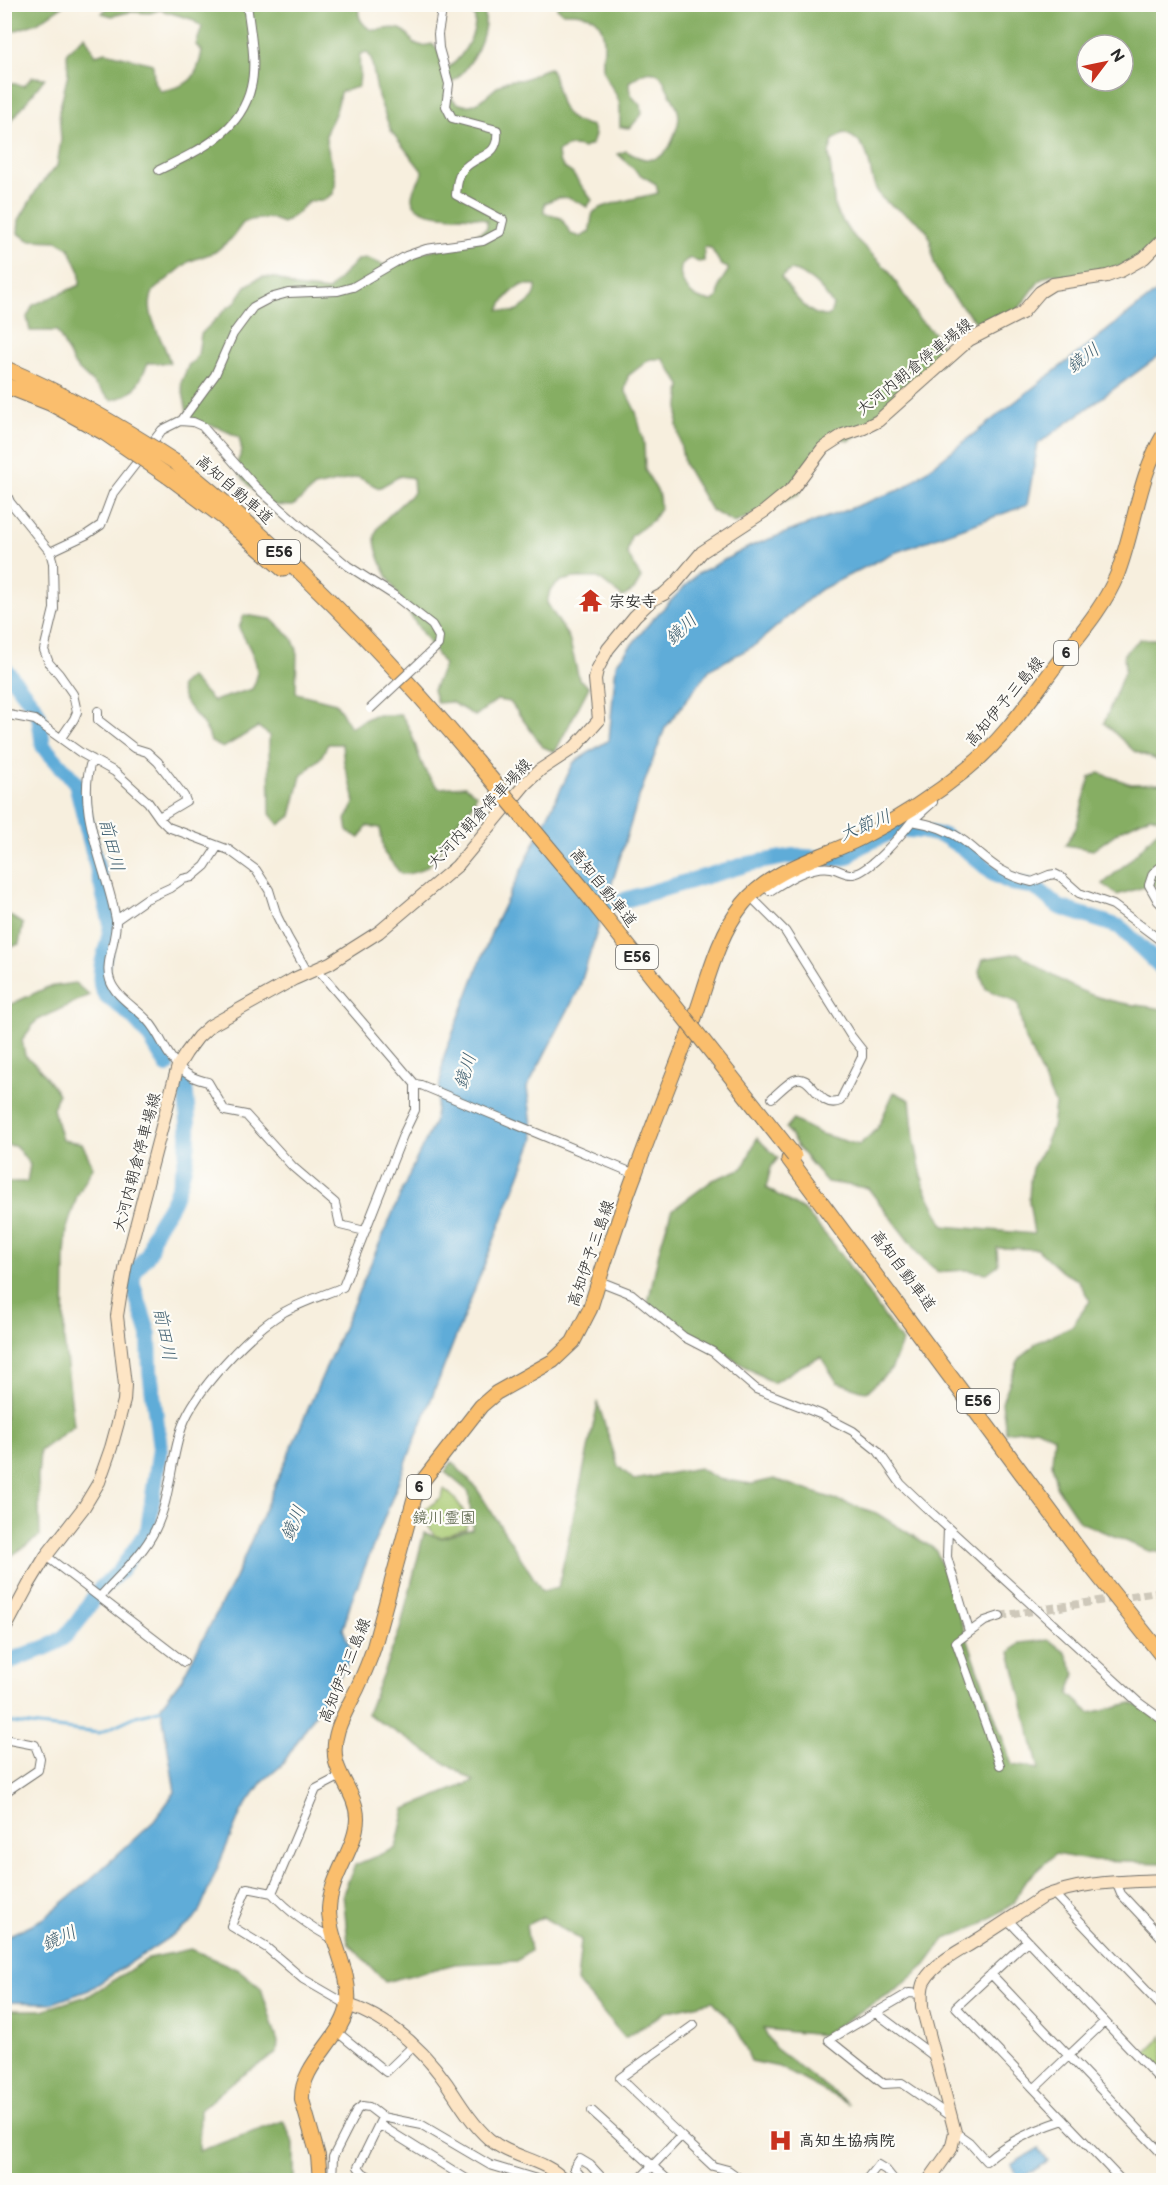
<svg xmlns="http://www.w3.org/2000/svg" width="1168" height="2185" viewBox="0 0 1168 2185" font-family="'Balsamiq Sans','Klee One',sans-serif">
<rect width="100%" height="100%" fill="#fdfcf7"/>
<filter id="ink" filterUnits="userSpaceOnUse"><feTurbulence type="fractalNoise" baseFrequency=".0167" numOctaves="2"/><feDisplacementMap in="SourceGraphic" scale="12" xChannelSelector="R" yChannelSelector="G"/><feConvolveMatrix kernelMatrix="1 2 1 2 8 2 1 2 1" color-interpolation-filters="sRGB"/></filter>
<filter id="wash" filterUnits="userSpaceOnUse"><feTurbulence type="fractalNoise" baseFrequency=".008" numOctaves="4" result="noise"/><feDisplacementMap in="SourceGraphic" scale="24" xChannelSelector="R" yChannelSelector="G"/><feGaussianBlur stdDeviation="1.35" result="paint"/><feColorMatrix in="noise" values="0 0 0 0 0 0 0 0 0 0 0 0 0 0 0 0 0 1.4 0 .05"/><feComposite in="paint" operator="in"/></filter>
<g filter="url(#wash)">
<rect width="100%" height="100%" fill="#f7efde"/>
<path fill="#a9ca72" stroke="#6a7a4e" stroke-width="1.5" d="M444,1489C456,1498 469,1513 466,1529L442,1537L435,1536L420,1513L442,1497Z
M1163,2036V2074L1145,2054Z"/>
<path fill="#86ae64" stroke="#586c48" stroke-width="1.5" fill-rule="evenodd" d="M4,5L5,4L64,5L37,23L5,34Z
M109,5H359C358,11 358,18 363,23C373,37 387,25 400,29C407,31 410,37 413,43L423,46L432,44L439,51L445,69C460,63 476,35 475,19C474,14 471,9 469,5H483C492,32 471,69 449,85C450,94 451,101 460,104C478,111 491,88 505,82C510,79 518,81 524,79C534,76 539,70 550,68C559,83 556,110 574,120C578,123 586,124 592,126L595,135L592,144L584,148C573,145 567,145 558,152L559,161L564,168L572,173L592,200L587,207C571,197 561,193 544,204V213L561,218L571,234L581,237L589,232C591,227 591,217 593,213C599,204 646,197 658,193L656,184L639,174L618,154L626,151C650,166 667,161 675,133C678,126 680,118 678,111C676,104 671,96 668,90C664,83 663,74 654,72C645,69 636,78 629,82C629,94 632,98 641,105L642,114L630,128L620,127C619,117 622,108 618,99C614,88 605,80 603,69C602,61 604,53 604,45C604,16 588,12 563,13L557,8V5H1163V239L1140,260L1079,279L1051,274L1040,280L1015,314L982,329C966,310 943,289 935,265C930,253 934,241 926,230C915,215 890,208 881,197C863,174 879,146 844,133L833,140L829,153L835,209L850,233L889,271L918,318L938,337L943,349L941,363L896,394L871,426L848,441L836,436L826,445L798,495L734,523L711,510L684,464L677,425L681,385L663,359H650L628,376L625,390L636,412L644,443L645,470L659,494L660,508L653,520L631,536L627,553L641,578L634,590L623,597L598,578H574L561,581L550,590L547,603L569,638L579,679L589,687L555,752L543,747L510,702L497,700L475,716L451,702L437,703L433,690L444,665C427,639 367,560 376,532C380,521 405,501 414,492L413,478L400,476L379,488L358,477L315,487L293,506L267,505L240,475L237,463L242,451L239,437L215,426L189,421L181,383L189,364L194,361L198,355L201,334L228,307L234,304L246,286L257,279L263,277L277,278L295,287L328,291L357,260L365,258L384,265L409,255L464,243L487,228V221L480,218C467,214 412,221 412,197C412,187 422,181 422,171L391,131L378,96L371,58L367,52L360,54C358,65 362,76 358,87L340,92C339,100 338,108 334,116C331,124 325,129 326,138C327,156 341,177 333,194L322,201H309L295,215L283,223L270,218L249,220L243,223L231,239L215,252L190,261L154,290C141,314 165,340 170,363H148C138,385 136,395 111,400L75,366L57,331H30L27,317L33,305L80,285V272L69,248L57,241L29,240L18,233L19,220L39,186L57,166L61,140L59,112L68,74L67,52L85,36L95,55L106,52L153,64L154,82L161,91C189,86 197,80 202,51L196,45L202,27L191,19L160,10L150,13L130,12L112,16L102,13ZM1087,45H1123V81H1087ZM704,247L711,248L721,265L728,268V271L720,283L718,297L712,301C708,301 702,300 698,298C683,291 671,265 691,258L698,262L704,261ZM791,270C811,276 822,288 833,305L830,315C812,322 790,291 781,277ZM522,285H536C538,299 524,307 513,312L499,310C503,300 512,290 522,285Z
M32,77L45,78L5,129V82L24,86Z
M244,615L271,619L292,638L297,650L296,693L336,703L350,727L374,715H401C419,738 415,767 439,788L465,786L476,794C474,810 464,812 456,824C439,847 435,875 401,874L384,853L380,828L367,826L360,838L348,832L346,819C360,799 353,794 347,773C343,764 343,753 342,744H328L321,757L301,776L291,816L279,825L270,814L269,735L258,727L223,748L211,742C206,717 183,711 180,686L190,677L213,701L252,689C265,668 249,648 239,628Z
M1140,639H1163L1164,760L1159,761L1134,751L1104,723L1125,670L1124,654Z
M1099,773L1131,784L1163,783V820L1150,816L1121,830L1093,850L1065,845L1076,828L1090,777Z
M1163,825V887L1151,885L1117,895L1103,884L1130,860Z
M4,912L23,924L19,944L5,950Z
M1018,953C1047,973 1078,994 1113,1001C1129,1005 1147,1006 1163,1009V1553L1149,1551L1080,1522L1056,1486L1052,1463L1054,1437L1036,1428L1006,1432L1002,1402L1018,1361L1036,1343L1072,1326L1090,1301L1078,1280L1062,1272L1037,1249L997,1248L998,1265L987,1273L965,1270L938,1272L920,1256L868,1188L827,1182L800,1150L786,1128L793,1120L821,1134L859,1145L877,1129L894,1092L910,1100L914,1139L924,1186L944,1226L1034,1234L1029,1201L1030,1180L1032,1168L1043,1149L1052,1127L1055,1104L1024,1036L1018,1003L986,989L979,971L983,959Z
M75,983L89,995L36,1021L22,1040L25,1055L39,1068L58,1094L53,1109L62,1140L82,1143L93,1167L77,1196L67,1228L65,1255L64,1340L74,1426L40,1451L38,1478L40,1536L5,1560V1182H27L30,1165L16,1146L5,1145V1007L48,987Z
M757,1138L778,1158L771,1167L766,1188L805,1211L836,1247L902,1342L892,1368L867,1392L837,1382L821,1357L801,1366L773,1383L647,1308L659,1251L671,1211L713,1180L743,1168Z
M598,1403L618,1466L634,1480L699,1468L718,1479L752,1484L774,1479L876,1513L936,1550L1012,1765L1039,1769L1010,1652L1020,1643L1049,1640L1066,1653L1075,1674L1069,1694L1090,1713L1131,1703L1163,1718V1863L1094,1861L1055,1854L1024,1882L1014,1903L980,1925L945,1939L926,1965L899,1988L822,2035L763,2029L775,2048L849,2104L779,2067L751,2061L736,2027L713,2001L665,2012L625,2038L577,1982L581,1940L543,1917L526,1925L530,1951L517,1961L455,1964L385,1982L348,1943L343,1893L355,1865L396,1848L405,1809L474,1781L367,1714L400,1629L424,1533L442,1538L472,1529L469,1492L445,1472L452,1462L477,1489L542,1591L558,1588Z
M191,1949L239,1970L261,1988L278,2042L277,2053L234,2081L200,2110L199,2151L283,2121L294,2143V2180H5V2010H43L90,1995L149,1958Z"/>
<path fill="#5eacd8" stroke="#446c82" stroke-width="1.5" d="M1163,287V353L1038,444L1027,505L891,554L818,591L754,646L710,669L665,728L639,797L579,989L527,1088L534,1139L351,1602L343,1629L351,1650L350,1660L282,1765L262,1782L241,1812L199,1912L191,1923L89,1990L53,2003L5,2002V1937L43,1919L83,1886L154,1821L175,1792L161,1706L181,1680L235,1578L412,1168L434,1123L444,1056L494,926L574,762L609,740L616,664L651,621L697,574L751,546L904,488Z
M1039,2148L1048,2162L1019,2179L1011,2165Z"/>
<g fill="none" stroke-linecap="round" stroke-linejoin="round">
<path stroke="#5eacd8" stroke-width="3" d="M4,1722L99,1733L136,1716L166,1708"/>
<path stroke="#5eacd8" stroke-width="16" d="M4,668L35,707L39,716L43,746L76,783L111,924C110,944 98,964 101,984C103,998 116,1002 125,1010C146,1029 153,1041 167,1066
M584,908L611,904L748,864L792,856L833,859L847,857L859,847L898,829L921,831L944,836L967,851L994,874L1012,883L1031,886L1040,891L1059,907L1120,927L1164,970
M99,1590L120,1571L148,1530L160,1448L150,1371L149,1335L133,1285C131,1270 140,1266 148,1254C152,1248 151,1242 153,1236C158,1222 170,1210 175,1196C191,1155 190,1129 185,1086L182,1080
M4,1666C19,1653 39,1653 55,1643C72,1634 84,1613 94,1597"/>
</g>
</g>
<g filter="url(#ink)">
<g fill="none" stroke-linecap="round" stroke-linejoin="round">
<path stroke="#cec8ba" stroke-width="8" stroke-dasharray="8 4" stroke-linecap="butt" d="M1000,1616L1164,1591"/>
<defs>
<path id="street" d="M159,170C198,151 241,132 251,87C257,62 250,30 247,4
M182,420L215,375L233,334L253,307L270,298L288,293L338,291L353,287L406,256L426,249L483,241L500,232L503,220L456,195C457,186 457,178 462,171C475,153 500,160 497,130L452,118L446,106L449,84L439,48L438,34L443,4
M4,488L10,502L50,552L53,563L54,609L44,650L49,663L59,674L73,694L77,712L74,719L61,738
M50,552L86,535L101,525L113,493L162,430L180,421L193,422L202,426L255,486L297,523L348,566L395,596L432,625L439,637L438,645L433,650
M98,711V720L134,748L147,752L158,762L184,796L186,801L159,817
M4,714L35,720L81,753L115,772L148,802L160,819L168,827L229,850L256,870L269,890L277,916L288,938L308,973
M92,759C74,808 108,871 116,920C117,939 104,964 110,980C115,997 137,1008 148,1021C161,1035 165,1054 179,1067C188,1076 195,1079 208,1082L225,1111L246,1115L293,1167L335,1203L340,1225L365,1231
M931,796L933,802L912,821C931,824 949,830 964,841C988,860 1000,875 1032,882L1049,875L1055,874L1061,877L1079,893L1113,905L1164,943
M1164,864L1153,873L1149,885L1158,901L1164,907
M763,885L770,891C787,880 809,865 831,868C838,869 845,875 853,874C870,872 901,835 912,821
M750,896L785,931L851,1036L862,1050V1057L840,1101C818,1111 812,1071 794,1080C786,1084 778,1093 772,1098
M116,920L146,899L170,888L183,879L192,877L205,866L218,846
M415,1084L421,1085L635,1174
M599,1281L632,1294L684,1337L713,1352L756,1389L820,1414L853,1431L878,1451L901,1484L922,1504L1138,1702L1164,1721
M948,1528L947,1557L969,1631
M46,1556L184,1662
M100,1597C119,1575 142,1556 155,1530C171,1498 170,1461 182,1427C195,1390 250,1332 284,1312C302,1302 324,1295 343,1287L403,1135L415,1110V1084L317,969
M1000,1616L985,1621L956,1642L1000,1765
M4,1739L35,1745L40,1758L38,1770L4,1793
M1116,1882L1121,1894L1164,1940
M272,1893L247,1888L231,1926L267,1948L303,1979L348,2005
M1053,1893L1164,2009
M1008,1920L1164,2084
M335,1940C312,1928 289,1912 272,1893L316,1789L341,1776
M1027,1941L956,2007L1121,2180
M991,1974L1164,2156
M921,1994L909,1993L829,2040L884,2084L902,2083L951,2117
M875,2012L935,2057
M336,2031L386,2072L414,2045
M1035,2088L1104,2022
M592,2111L668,2180
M380,2125L468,2180
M955,2132L969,2142L986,2161C1008,2141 1036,2129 1064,2120
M681,2136L713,2166L728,2170L742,2180
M332,2180L333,2157L357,2110L362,2106L369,2107L382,2117L422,2125L490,2165L540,2180
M375,2180L363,2173L358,2167L381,2120
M584,2180L574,2168L580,2159L590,2165L604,2180
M639,2180L681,2136L620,2078L694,2025
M866,2180L878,2165L886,2170L894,2180"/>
<path id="secondary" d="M4,1631L29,1584L46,1556L84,1507L99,1482L111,1448L124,1401L125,1385L117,1316L120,1297L126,1264L172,1088L178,1066L186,1053L198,1037L210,1026L294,979L330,963L379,932L457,866L526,783L540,770L575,747L599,720L595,679L597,670L608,649L635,616L652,600L664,594L675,584L702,552L765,511L793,488L823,448L843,435L864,428L878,421L969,340L1022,313L1040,292L1053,284L1107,276L1121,271L1144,258L1164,238
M348,2005C390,2019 422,2048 447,2084C459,2102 472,2124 489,2139C511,2158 545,2159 564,2180
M929,2180L951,2149L955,2132L922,2007C922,1999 920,1987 925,1980C936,1962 960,1951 977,1940C999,1926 1020,1912 1041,1898C1080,1881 1122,1882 1164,1880"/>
<path id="primary" d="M320,2180L318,2156L302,2100C300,2063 345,2037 348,2003C351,1970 329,1941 329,1909C330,1875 357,1848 357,1818C357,1798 341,1781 336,1762C330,1735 345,1713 357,1689C363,1676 369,1662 374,1647L415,1496L421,1483L481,1406L496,1393L553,1361L573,1342L590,1309C604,1264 618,1218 635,1174C653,1124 673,1075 692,1025C707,985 716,938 743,904C772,868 822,858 861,838C898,819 935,795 967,769C1004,739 1031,698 1059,661C1080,634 1104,607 1117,575C1135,528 1138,478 1164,434"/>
<path id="highway" d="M175,462C286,550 385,653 476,761
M168,476L223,517L283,569
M789,1159L1087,1561L1164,1658"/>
</defs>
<use href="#street" stroke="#72706a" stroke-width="10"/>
<use href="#secondary" stroke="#72706a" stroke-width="14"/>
<use href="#primary" stroke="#72706a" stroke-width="16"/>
<use href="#highway" stroke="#72706a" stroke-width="17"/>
<use href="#street" stroke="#fff" stroke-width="8"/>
<use href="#secondary" stroke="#fde5c5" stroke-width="12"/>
<use href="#primary" stroke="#fabe6d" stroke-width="14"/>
<use href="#highway" stroke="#fabe6d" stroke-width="15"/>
<defs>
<path id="street-bridge" d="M370,709L433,650"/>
<path id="highway-bridge" d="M4,368C65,394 120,426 175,462
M4,385L50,403L105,433L168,476
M476,761L582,888L794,1156"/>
</defs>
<use href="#street-bridge" stroke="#72706a" stroke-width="10" stroke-linecap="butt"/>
<use href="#highway-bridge" stroke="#72706a" stroke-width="17" stroke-linecap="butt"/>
<use href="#street-bridge" stroke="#fff" stroke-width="8"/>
<use href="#highway-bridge" stroke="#fabe6d" stroke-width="15"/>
</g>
</g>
<defs>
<symbol id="temple-bare" viewBox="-9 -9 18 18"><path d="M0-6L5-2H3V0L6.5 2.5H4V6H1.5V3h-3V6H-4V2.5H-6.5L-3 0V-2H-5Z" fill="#c8321e" stroke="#fdfcf7" stroke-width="2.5" paint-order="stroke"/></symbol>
<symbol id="hospital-bare" viewBox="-9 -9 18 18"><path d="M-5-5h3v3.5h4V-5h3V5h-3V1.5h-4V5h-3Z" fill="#c8321e" stroke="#fdfcf7" stroke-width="2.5" paint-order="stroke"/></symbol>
</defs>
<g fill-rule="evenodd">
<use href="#temple-bare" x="574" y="584" width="33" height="33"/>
<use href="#hospital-bare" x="764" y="2124" width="33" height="33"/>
</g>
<g text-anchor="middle" stroke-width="4.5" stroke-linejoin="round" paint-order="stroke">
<g fill="#fdfcf7" stroke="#6a6a68" stroke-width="1.5">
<rect x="258" y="540" width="42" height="24" rx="4.5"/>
<rect x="1054" y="641" width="24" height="24" rx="4.5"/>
<rect x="616" y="945" width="42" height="24" rx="4.5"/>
<rect x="957" y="1389" width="42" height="24" rx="4.5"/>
<rect x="407" y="1475" width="24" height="24" rx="4.5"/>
</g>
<g font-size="15" font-weight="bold" fill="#2b2b2b">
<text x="279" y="557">E56</text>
<text x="1066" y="658">6</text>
<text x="637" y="962">E56</text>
<text x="978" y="1406">E56</text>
<text x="419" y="1492">6</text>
</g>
<g font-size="16" fill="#2b2b2b" stroke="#fdfcf7">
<text transform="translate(914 366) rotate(-39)" y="6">大河内朝倉停車場線</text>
<text transform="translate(235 489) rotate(41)" y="6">高知自動車道</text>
<text transform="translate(1004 701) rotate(-50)" y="6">高知伊予三島線</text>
<text transform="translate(479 813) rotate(-47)" y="6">大河内朝倉停車場線</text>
<text transform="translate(604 887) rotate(51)" y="6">高知自動車道</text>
<text transform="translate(136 1162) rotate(-75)" y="6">大河内朝倉停車場線</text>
<text transform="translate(590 1253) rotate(-71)" y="6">高知伊予三島線</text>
<text transform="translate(904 1270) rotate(53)" y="6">高知自動車道</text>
<text transform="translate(344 1670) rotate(-68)" y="6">高知伊予三島線</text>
</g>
<g font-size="16" font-weight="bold" fill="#2b2b2b" stroke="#fdfcf7" text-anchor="start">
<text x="609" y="607">宗安寺</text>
<text x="799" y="2146">高知生協病院</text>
</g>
<g font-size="16" fill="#515b40" stroke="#fdfcf7">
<text x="444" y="1523">鏡川霊園</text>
</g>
<g font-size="18" font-style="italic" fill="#3f5f70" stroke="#fdfcf7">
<text transform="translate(1083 358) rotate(-37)" y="6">鏡川</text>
<text transform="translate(681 629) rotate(-43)" y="6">鏡川</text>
<text transform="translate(865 825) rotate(-22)" y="6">大節川</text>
<text transform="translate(112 845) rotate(76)" y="6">前田川</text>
<text transform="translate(465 1071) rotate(-73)" y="6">鏡川</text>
<text transform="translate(165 1334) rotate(79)" y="6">前田川</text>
<text transform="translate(293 1523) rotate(-67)" y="6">鏡川</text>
<text transform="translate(59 1938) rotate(-24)" y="6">鏡川</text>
</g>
</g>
<rect width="1168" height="2185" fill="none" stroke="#fdfcf7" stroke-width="24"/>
<g transform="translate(1105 63) rotate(58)"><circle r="28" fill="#fdfcf7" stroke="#a9a8a5" stroke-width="1.5"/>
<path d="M0-4.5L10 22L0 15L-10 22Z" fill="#c8321e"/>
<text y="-9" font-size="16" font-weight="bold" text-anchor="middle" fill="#2b2b2b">N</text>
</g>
</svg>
